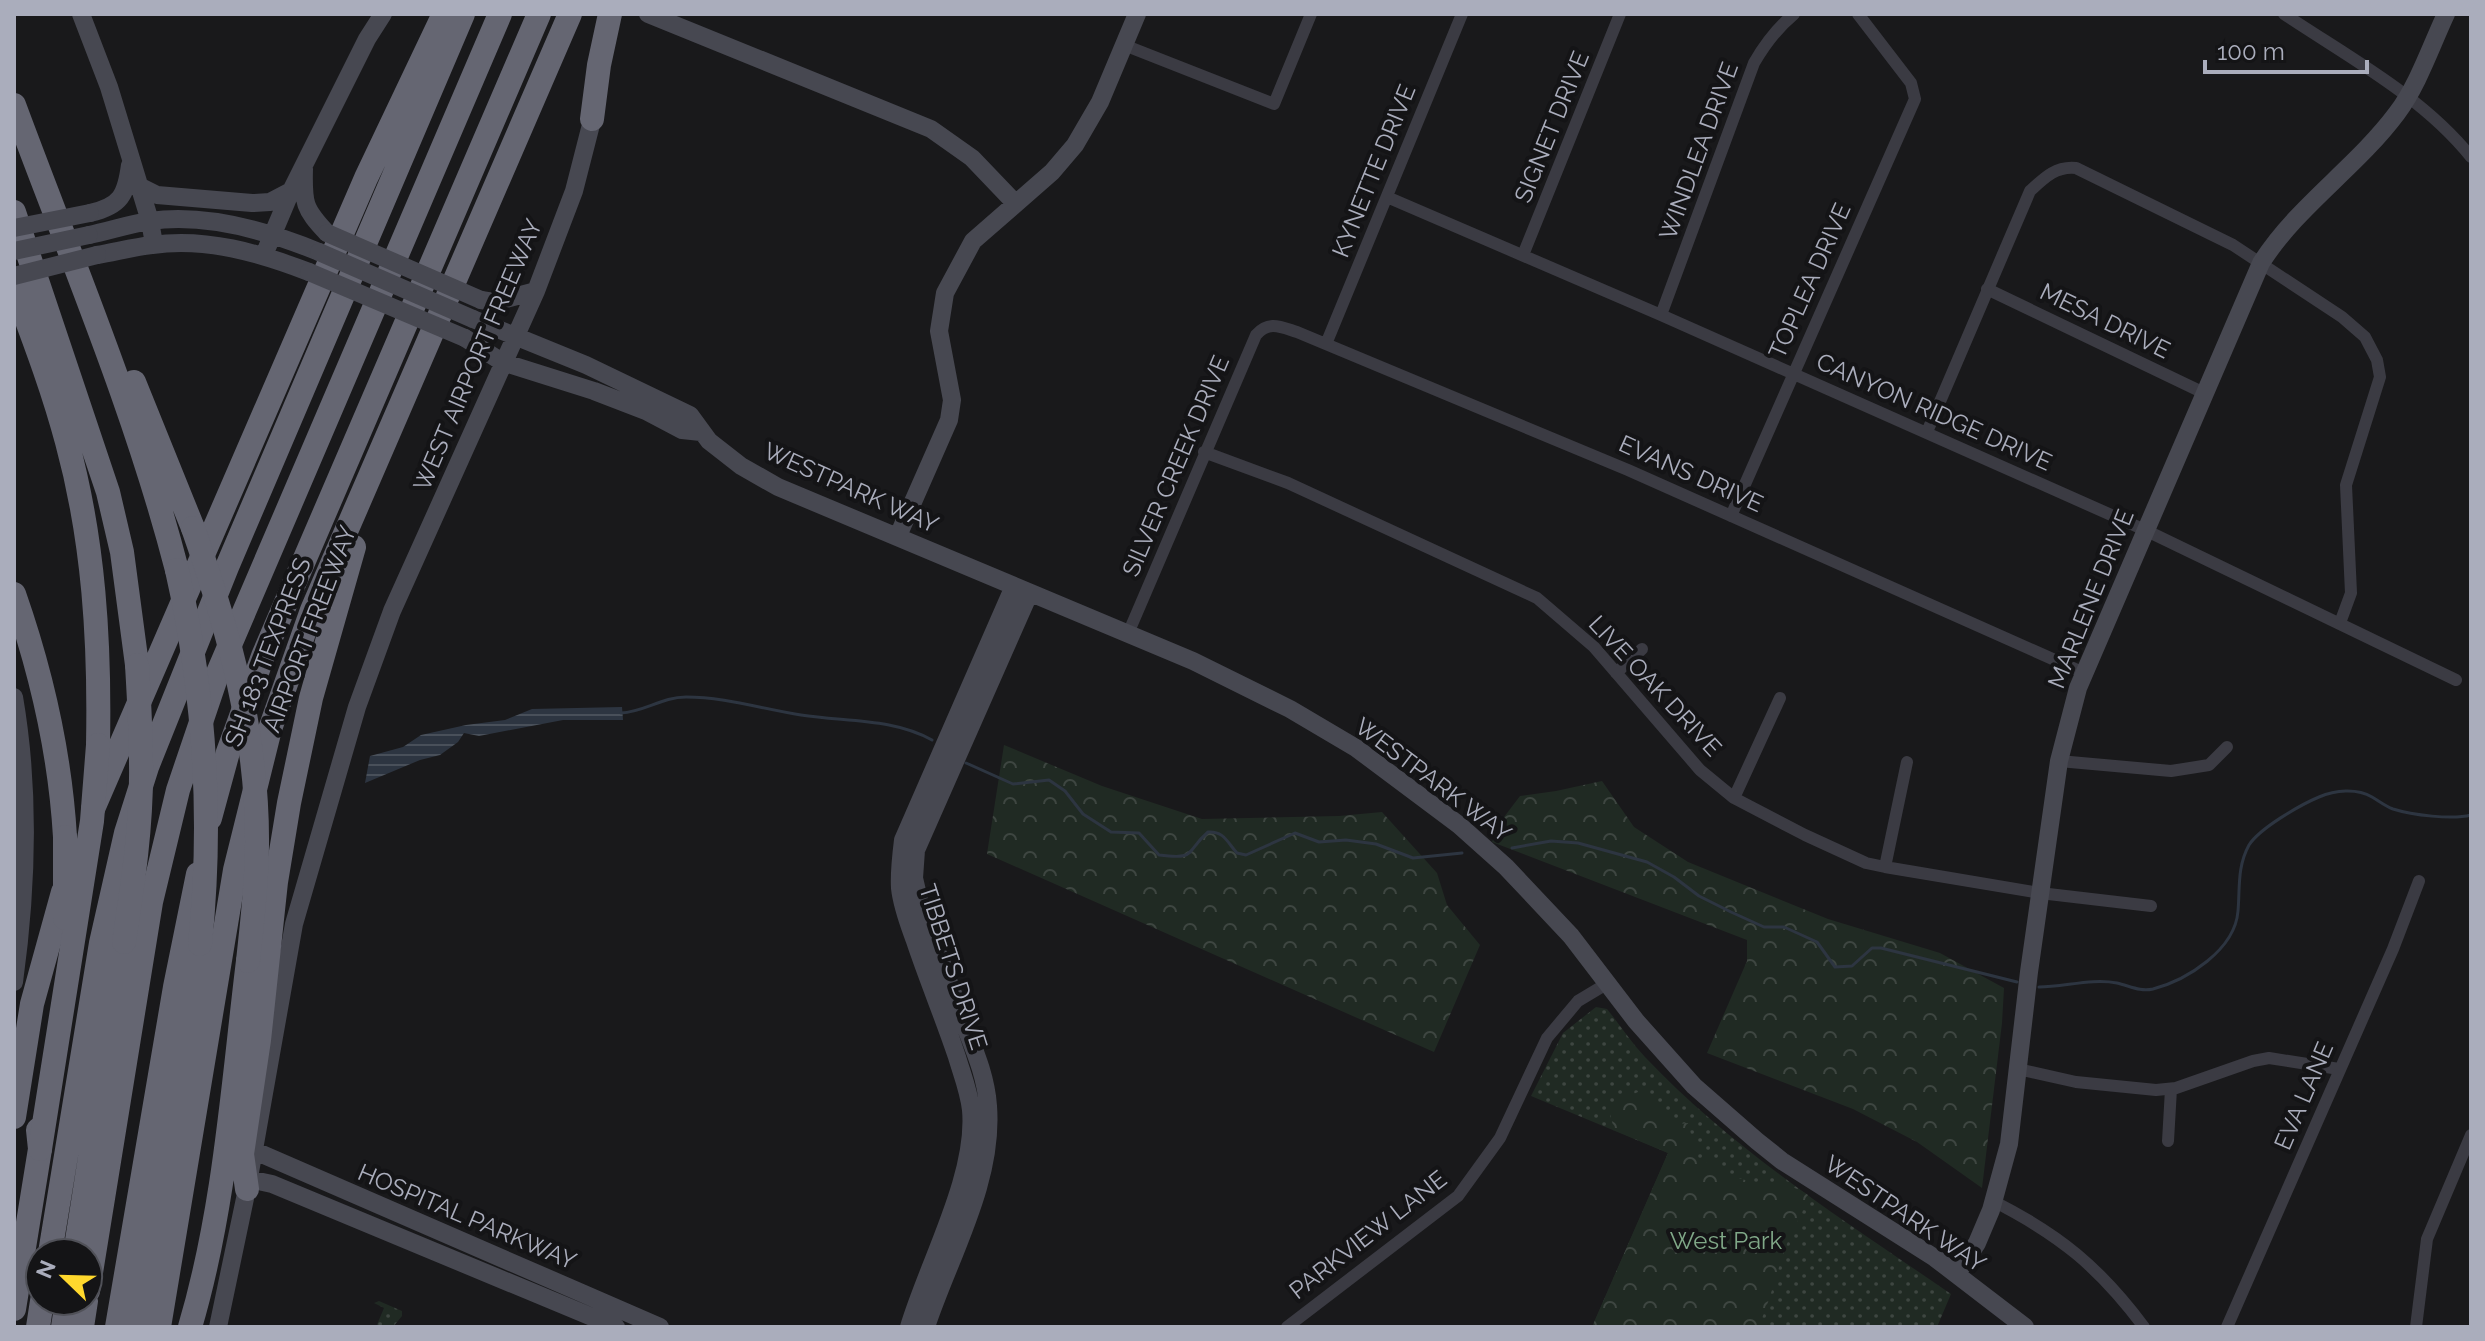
<svg xmlns="http://www.w3.org/2000/svg" width="2485" height="1341" viewBox="0 0 2485 1341" font-family="Raleway,sans-serif">
<defs>
<pattern id="green-dots" width="8" height="8" patternUnits="userSpaceOnUse" patternTransform="scale(2)"><rect width="8" height="8" fill="#202a23"/><path d="M2 2h.1M6 6h.1" fill="none" stroke="#3e4641" stroke-width="1.8" stroke-linecap="round"/></pattern>
<pattern id="forest-crowns" width="20" height="18" patternUnits="userSpaceOnUse" patternTransform="scale(2)"><rect width="20" height="18" fill="#202a23"/><path d="M2 6a3 3 0 1 1 6 0M12 15a3 3 0 1 1 6 0" fill="none" stroke="#3e4641"/></pattern>
<pattern id="water-rules" width="6" height="5" patternUnits="userSpaceOnUse" patternTransform="scale(2)"><rect width="6" height="5" fill="#2d3541"/><path d="M0 2.5h6" fill="none" stroke="#49505a"/></pattern>
</defs>
<rect width="100%" height="100%" fill="#19191b"/>
<path fill="url(#green-dots)" d="M1596,1007L1607,1009C1620,1025 1631,1042 1645,1057C1734,1151 1845,1221 1951,1294L1937,1327H1592L1668,1153L1531,1096L1563,1033Z
M379,1301L402,1311V1316L393,1327H376L384,1308L374,1303Z"/>
<path fill="url(#forest-crowns)" d="M1004,745L1102,786L1202,819L1339,816L1382,812L1437,873L1447,905L1480,945L1434,1052L987,854Z
M1602,781L1634,827L1688,862L1828,919L1940,953L2004,988L2002,1023L1982,1188L1917,1142L1853,1109L1707,1053L1747,961V940L1492,842L1501,821L1520,796L1556,791Z
M1638,1092H1644L1658,1108L1680,1124L1688,1123L1699,1165L1710,1161C1722,1168 1731,1177 1745,1180C1767,1186 1789,1181 1808,1195C1805,1209 1799,1218 1793,1230C1778,1261 1773,1296 1758,1327H1592L1668,1153L1614,1130L1608,1105Z"/>
<path fill="url(#water-rules)" d="M622,707L623,720H563L479,736L464,733L458,742L440,755L420,760L365,783L370,756L403,747L421,735L466,725L505,720L532,709Z"/>
<g fill="none" stroke-linecap="round" stroke-linejoin="round">
<path stroke="#2d3541" stroke-width="3" d="M621,713C644,712 662,697 686,697C725,697 762,709 801,715C846,722 892,718 932,740
M966,763L1013,784L1049,780L1065,791L1083,814L1111,832L1139,833L1159,855C1197,860 1185,852 1208,832C1224,831 1227,842 1237,853L1246,855L1295,833L1319,842L1346,840L1376,844L1413,858L1462,853
M1512,848L1551,841L1578,843L1647,862L1674,877L1699,896L1731,912L1764,927H1784L1817,942L1835,967L1852,966L1872,948H1881L2017,982
M2039,987C2064,987 2092,978 2117,983C2130,986 2140,992 2153,989C2187,980 2235,950 2238,911C2240,888 2237,867 2249,845C2260,828 2300,805 2319,797C2335,790 2357,788 2372,797C2379,801 2385,806 2393,809C2412,815 2452,820 2471,815"/>
<path stroke="#3b3b43" stroke-width="12" d="M2284,14C2348,57 2422,96 2471,157
M1124,45L1274,104L1311,14
M1387,197L1661,315L2145,530L2456,680
M1523,255L1620,14
M1987,289L2204,393
M1661,315L1754,63C1765,44 1777,28 1794,14
M1326,344L1462,14
M1927,432L2030,191C2045,177 2056,166 2076,168L2233,245L2342,317L2365,337L2377,360L2380,377L2346,485L2351,593L2340,623
M1204,452L1288,483L1537,598L1594,647L1700,770L1734,798L1805,835L1866,863L1885,867L2040,893L2151,906
M1731,516L1915,99L1911,83L1858,14
M1127,636L1256,335C1269,320 1281,327 1297,332L1628,470L2084,673
M1616,673L1642,649
M2059,761L2171,771L2209,765L2227,747
M1734,798L1780,698
M1885,867L1907,762
M2018,1069L2076,1082L2156,1090L2176,1088L2253,1061L2269,1058L2339,1069
M2168,1141L2171,1089
M1993,1201C2060,1235 2099,1267 2144,1327
M1287,1327L1458,1196L1500,1138L1547,1038L1578,1001L1608,983
M2227,1327L2393,949L2419,881
M2416,1327L2427,1239L2471,1135"/>
<path stroke="#474851" stroke-width="18" d="M81,14L109,87L150,221L154,244
M648,14L931,129L972,158L1015,203
M304,169C303,203 304,209 327,233
M139,186L157,195L252,203L270,202L291,191
M90,213C121,206 126,195 130,165
M89,235C109,231 129,224 150,221C206,213 268,231 319,252
M97,255C115,252 134,247 152,245C206,237 259,253 309,272
M264,255L291,191L367,39L383,14
M481,300L494,302L536,291
M473,319L586,365L690,415L709,441L741,466L778,487L1193,661L1290,709L1356,748L1459,825L1506,867L1571,936L1636,1021L1694,1086L1757,1141L1782,1161L1935,1258L2025,1327
M465,338L502,362L594,391L646,411L682,430L701,432
M898,536L949,420L952,400L939,331L945,293L973,241L1052,172L1075,145L1100,102L1137,14
M14,697C30,790 27,888 14,982
M255,1151L660,1327
M249,1179L272,1184L616,1327
M1957,1274L1977,1243L1991,1210L2009,1144L2029,972L2059,761L2078,688L2261,263C2297,206 2356,168 2397,113C2418,85 2431,46 2446,14
M218,1327L247,1189L294,924L357,707L392,611L536,291L574,191L595,109
M909,1327C928,1263 977,1176 971,1110C969,1091 962,1074 957,1057C944,1018 928,980 915,941C909,924 902,907 900,888C899,872 901,856 903,840L1014,586
M926,1327C949,1257 994,1182 988,1106C986,1075 973,1047 962,1018C948,980 934,942 920,904L914,878L916,850L1029,594"/>
<path stroke="#656672" stroke-width="24" d="M14,105C71,259 136,411 177,570
M592,119L599,65L610,14
M14,212L108,492L122,552L137,665
M14,286C33,337 53,389 67,442C94,541 100,642 98,745
M134,382L193,528
M14,594C42,674 60,752 65,837
M93,809L366,178L444,14
M210,818L228,752L263,656L539,14
M14,1117L32,1004L63,892
M247,1189L242,1154L259,1040L276,882L289,803L311,698L354,547
M50,1253L101,943L126,833L147,767L227,567L463,14
M75,1253L124,942
M88,1291L151,902L178,790L217,675L500,14
M14,1309L40,1149L38,1130
M38,1327L42,1301
M63,1327L67,1301
M82,1327L86,1301
M117,1327L175,987L198,874
M135,1327L158,1210L200,944
M159,1327L235,870L270,729L312,610L570,14
M190,1327C225,1209 233,1083 248,961"/>
<path stroke="#474851" stroke-width="18" d="M14,228L90,213
M327,233L481,300
M14,251L89,235
M319,252L473,319
M309,272L465,338
M14,276L97,255"/>
<path stroke="#656672" stroke-width="24" d="M193,528C229,631 258,736 257,845C257,884 252,923 248,961
M177,570C205,694 213,817 200,944
M65,918V837
M124,942C133,883 142,824 141,764C141,731 139,698 137,665
M40,1149L92,821L98,745"/>
</g>
<g text-anchor="middle" stroke-width="8" stroke-linejoin="round" paint-order="stroke">
<g font-size="24" fill="#aaadbc" stroke="#141416">
<text transform="translate(1552 127) rotate(-68)" y="8">SIGNET DRIVE</text>
<text transform="translate(1699 151) rotate(-70)" y="8">WINDLEA DRIVE</text>
<text transform="translate(1374 171) rotate(-68)" y="8">KYNETTE DRIVE</text>
<text transform="translate(1810 281) rotate(-66)" y="8">TOPLEA DRIVE</text>
<text transform="translate(2105 321) rotate(26)" y="8">MESA DRIVE</text>
<text transform="translate(478 355) rotate(-67)" y="8">WEST AIRPORT FREEWAY</text>
<text transform="translate(1934 412) rotate(24)" y="8">CANYON RIDGE DRIVE</text>
<text transform="translate(1176 466) rotate(-67)" y="8">SILVER CREEK DRIVE</text>
<text transform="translate(1691 474) rotate(24)" y="8">EVANS DRIVE</text>
<text transform="translate(851 488) rotate(24)" y="8">WESTPARK WAY</text>
<text transform="translate(2091 599) rotate(-68)" y="8">MARLENE DRIVE</text>
<text transform="translate(310 629) rotate(-69)" y="8">AIRPORT FREEWAY</text>
<text transform="translate(268 652) rotate(-69)" y="8">SH 183 TEXPRESS</text>
<text transform="translate(1655 686) rotate(47)" y="8">LIVE OAK DRIVE</text>
<text transform="translate(1433 780) rotate(37)" y="8">WESTPARK WAY</text>
<text transform="translate(953 967) rotate(72)" y="8">TIBBETS DRIVE</text>
<text transform="translate(2304 1096) rotate(-67)" y="8">EVA LANE</text>
<text transform="translate(1905 1214) rotate(34)" y="8">WESTPARK WAY</text>
<text transform="translate(467 1217) rotate(23)" y="8">HOSPITAL PARKWAY</text>
<text transform="translate(1368 1235) rotate(-38)" y="8">PARKVIEW LANE</text>
</g>
<g font-size="24" fill="#80a888" stroke="#141416">
<text x="1726" y="1249">West Park</text>
</g>
</g>
<rect width="2485" height="1341" fill="none" stroke="#aaadbc" stroke-width="32"/>
<g transform="translate(64 1277) rotate(293)"><circle r="38" fill="#141416" stroke="#505158" stroke-width="2"/>
<path d="M0-6L14 30L0 20L-14 30Z" fill="#ffd82d"/>
<text y="-12" font-size="22" font-weight="bold" text-anchor="middle" fill="#aaadbc">N</text>
</g>
<path d="M2205 60v12h162v-12" fill="none" stroke="#aaadbc" stroke-width="4"/>
<text x="2217" y="60" font-size="24" fill="#aaadbc" stroke="#141416" stroke-width="6" paint-order="stroke">100 m</text>
</svg>
